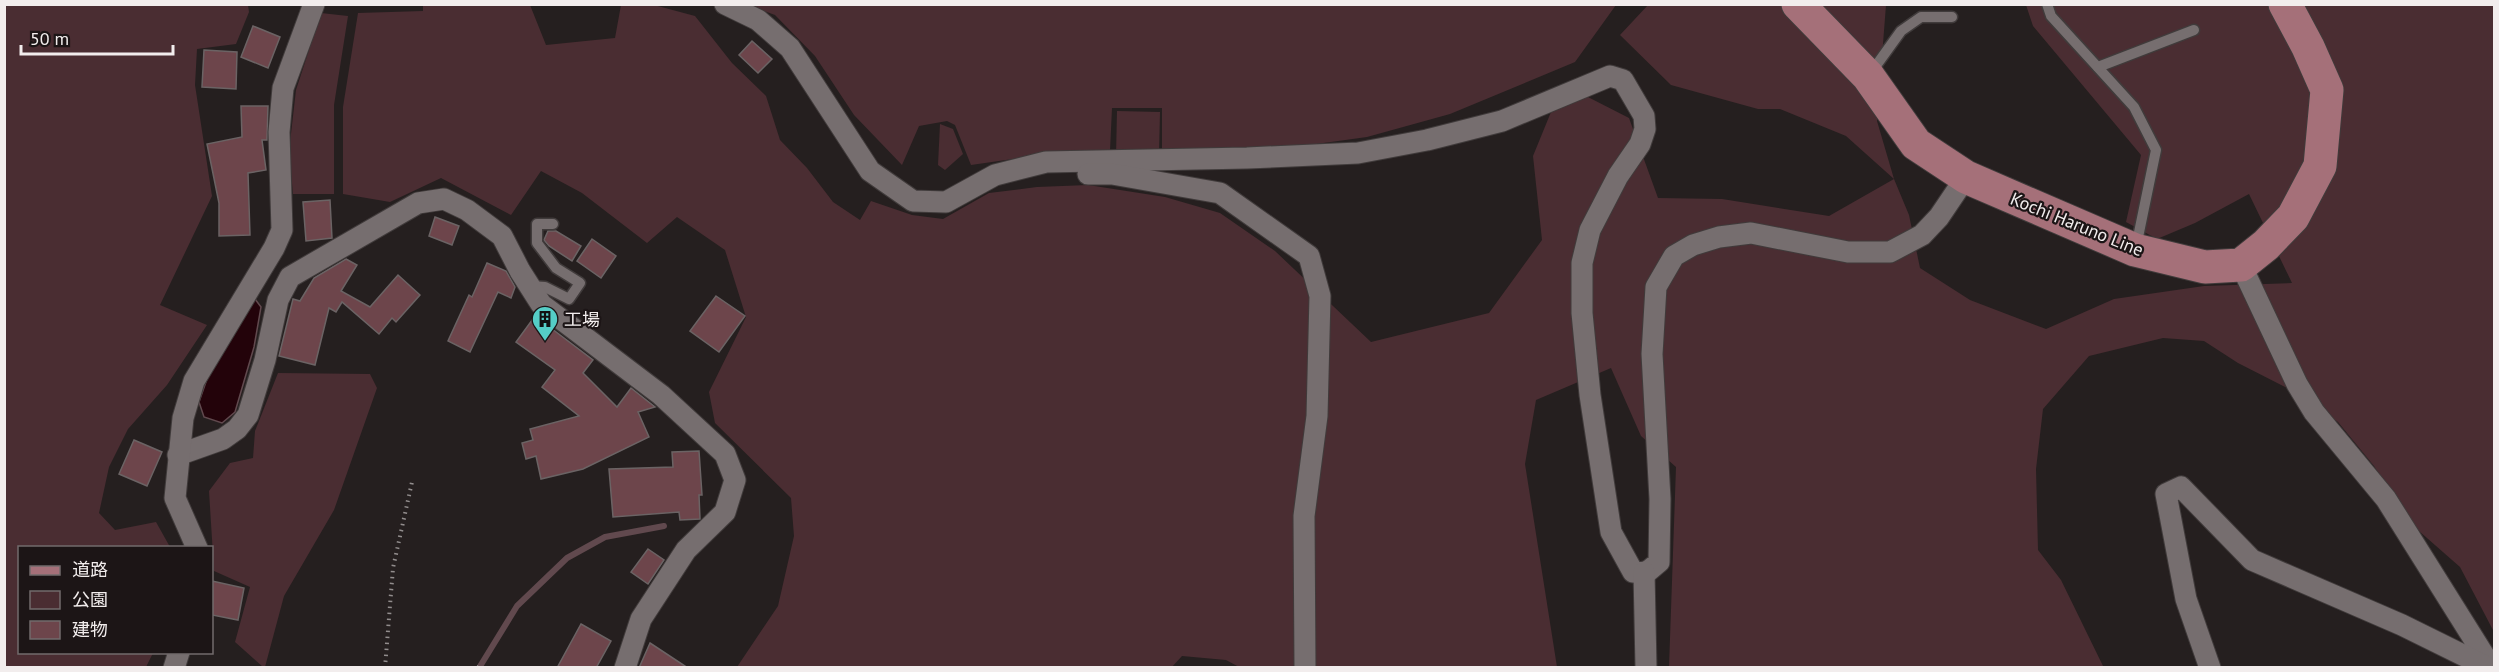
<svg xmlns="http://www.w3.org/2000/svg" width="2499" height="672" font-family="'PT Sans','Noto Sans JP',sans-serif">
	<style>
		.green { fill: #4a2d32 }
		.water { fill: #23030a; stroke: #61494e; stroke-width: 1.5 }
		.lines { fill: none; stroke-linecap: round; stroke-linejoin: round }
		.stream { stroke: #61494e; stroke-width: 6 }
		.building { fill: #6d454b; stroke: #6b6364; stroke-width: 1.5 }
		.service-casing { stroke: #403b3b; stroke-width: 13 }
		.minor-casing { stroke: #403b3b; stroke-width: 23 }
		.primary-casing { stroke: #403b3b; stroke-width: 35 }
		.path { stroke: #928d8d; stroke-width: 4; stroke-dasharray: 1.5 4.5; stroke-linecap: butt }
		.service { stroke: #766e6f; stroke-width: 10 }
		.minor { stroke: #766e6f; stroke-width: 21 }
		.primary { stroke: #a57079; stroke-width: 33 }
		.labels { text-anchor: middle; dominant-baseline: central; stroke-width: 4.5; stroke-linejoin: round; paint-order: stroke }
		.street-label { font-size: 18px; fill: #f2eded; stroke: #1c1516 }
		.poi-label { font-size: 18px; fill: #f2eded; stroke: #1c1516; text-anchor: start }
	</style>
	<rect width="100%" height="100%" fill="#251f1f"/>
	<!-- green -->
	<g class="green">
		<path d="M4,5H248L249,12L236,44L197,49L195,85L212,196L160,305L207,325L167,385L128,429L109,467L99,513L115,530L156,522L170,547L20,548V652L153,653L146,667H5Z"/>
		<path d="M423,5H530L546,45L615,38L621,5H654L695,16L732,63L766,96L780,140L807,168L833,202L860,220L871,201L912,215L943,219L989,193L1037,187L1088,185L1165,197L1220,213L1275,251L1371,342L1489,313L1542,240L1533,156L1551,112L1584,95L1629,118L1658,198L1722,199L1829,216L1894,179L1846,136L1780,109H1758L1671,85L1620,35L1648,5H1886L1877,121L1894,179L1909,215L1920,268L1970,300L2046,329L2114,299L2204,286L2292,283L2249,194L2195,223L2157,239L2126,222L2141,155L2033,26L2026,5H2494V632L2460,567L2411,524L2374,466L2338,422L2293,391L2238,363L2204,341L2163,338L2089,356L2043,409L2036,469L2038,550L2061,580L2103,666L2106,667H1669L1676,467L1641,436L1611,368L1536,400L1525,464L1557,667L1241,668L1226,660L1182,656L1171,668L737,667L778,606L794,536L791,498L715,423L709,392L746,317L725,250L677,217L647,243L582,193L541,171L511,215L441,178L390,202L343,194V107L358,13L423,11Z"/>
		<path d="M747,5H1616L1575,62L1450,114L1367,137L1280,149L1162,155V108H1112L1110,151L1047,154L971,165L955,125L947,121L919,126L902,165L854,115L815,56L775,15Z"/>
		<path d="M321,13L348,16L334,105V194H293L289,151L296,90Z"/>
		<path d="M1117,111L1160,112L1159,155L1116,156Z"/>
		<path d="M940,124L953,129L963,154L945,170L938,165Z"/>
		<path d="M278,373L370,374L377,388L334,510L284,596L265,667H263L235,642L250,587L214,571L209,491L230,463L253,458L255,431Z"/>
	</g>
	<!-- water -->
	<path class="water" d="M255,299L261,307L254,347L235,412L222,423L204,417L199,402L207,379Z"/>
	<g class="lines">
		<!-- stream -->
		<path class="stream" d="M479,668L517,606L567,558L605,537L664,526"/>
	</g>
	<!-- building -->
	<g class="building">
		<path d="M253,26L280,37L268,68L241,57Z"/>
		<path d="M752,41L772,59L758,73L739,55Z"/>
		<path d="M204,50L237,52L236,89L202,87Z"/>
		<path d="M241,106H268L267,140H262L266,170L248,173L250,235L219,236V203L207,144L242,137Z"/>
		<path d="M330,200L332,238L306,241L303,202Z"/>
		<path d="M435,217L459,226L452,245L429,236Z"/>
		<path d="M548,231H556L581,246L572,261L549,246L544,240Z"/>
		<path d="M592,239L616,256L601,278L577,261Z"/>
		<path d="M346,259L357,265L341,291L370,307L398,275L420,295L396,322L392,318L379,334L342,302L336,312L329,308L315,365L279,356L293,299L300,301L314,278Z"/>
		<path d="M487,263L506,271L515,287L511,298L498,292L470,352L448,341L469,295L472,297Z"/>
		<path d="M716,296L745,316L719,352L690,331Z"/>
		<path d="M535,316L593,360L583,373L617,407L631,388L655,407L638,412L649,437L583,469L541,479L536,456L526,459L522,443L533,440L530,429L579,416L542,387L555,370L516,342Z"/>
		<path d="M134,440L162,452L147,486L119,474Z"/>
		<path d="M699,451L702,495H699L700,519L680,520L679,512L613,517L609,469L673,467L672,452Z"/>
		<path d="M648,549L664,560L648,584L631,572Z"/>
		<path d="M212,581L244,588L238,620L212,615Z"/>
		<path d="M581,624L611,641L596,668H557Z"/>
		<path d="M650,643L688,668H639Z"/>
	</g>
	<g class="lines">
		<!-- service casing -->
		<g class="service-casing">
			<g id="service">
				<path d="M2047,4L2051,16L2134,107L2156,150L2136,247"/>
				<path d="M2098,67L2194,30"/>
				<path d="M1870,74L1901,31L1921,17H1952"/>
				<path d="M530,286L545,287L569,299L580,283L556,268L537,243V224H553"/>
			</g>
		</g>
		<!-- minor casing -->
		<g class="minor-casing">
			<g id="minor">
				<path d="M725,4L758,20L790,48L870,171L913,201L946,202L995,175L1046,162L1247,158L1358,153L1427,140L1502,121L1610,76L1623,80L1644,116L1645,129L1640,144L1618,176L1590,230L1582,263V313L1590,395L1611,532L1633,572L1646,573L1659,562L1660,499L1652,354L1656,287L1674,256L1693,245L1719,237L1751,233L1848,252H1890L1922,235L1939,217L1966,177"/>
				<path d="M1088,174H1112L1220,193L1309,256L1320,296L1317,416L1304,516L1305,668"/>
				<path d="M2241,265L2297,384L2314,412L2386,499L2492,668"/>
				<path d="M178,455L223,439L237,429L248,415L265,360L278,300L290,277L418,203L444,199L467,210L502,236L520,271L541,304L661,395L725,454L735,480L725,512L686,550L641,619L625,668"/>
				<path d="M197,548L175,498L183,418L194,381L274,248L282,230L279,132L283,88L314,4"/>
				<path d="M1644,572L1646,668"/>
				<path d="M174,668L179,652"/>
				<path d="M2210,668L2186,599L2166,494L2181,487L2252,560L2402,625L2489,668"/>
			</g>
		</g>
		<!-- primary casing -->
		<g class="primary-casing">
			<path id="primary" d="M1798,4L1868,76L1916,144L1966,177L2135,250L2205,267L2241,265L2266,245L2293,217L2320,166L2327,90L2308,47L2285,4"/>
		</g>
		<!-- path -->
		<g class="path">
			<path d="M385,668L393,568L412,482"/>
			<path d="M473,668L474,665L478,668"/>
		</g>
		<!-- service -->
		<use href="#service" class="service"/>
		<!-- minor -->
		<use href="#minor" class="minor"/>
		<!-- primary -->
		<use href="#primary" class="primary"/>
	</g>
	<!-- icons -->
	<defs>
		<g id="building-pin" transform="scale(1.35)"><path d="M0 17L-7.5 6A9.5 9.5 0 1 1 7.5 6Z" fill="#55cdc6" stroke="#1c1516"/><path d="M-4-6H4V6H1V3H-1V6H-4ZM-2.5-4.3h1.7v1.8h-1.7ZM.8-4.3h1.7v1.8H.8ZM-2.5-1h1.7V.8h-1.7ZM.8-1h1.7V.8H.8Z" fill="#111"/></g>
	</defs>
	<g fill-rule="evenodd">
		<use href="#building-pin" x="545" y="319"/>
	</g>
	<g class="labels">
		<!-- street labels -->
		<g class="street-label">
			<text transform="translate(2077 224) rotate(22)">Kochi Haruno Line</text>
		</g>
		<!-- poi labels -->
		<g class="poi-label">
			<text x="564" y="319">工場</text>
		</g>
	</g>
	<!-- border -->
	<rect width="2499" height="672" fill="none" stroke="#f2eded" stroke-width="12"/>
	<!-- legend -->
	<rect x="18" y="546" width="195" height="108" fill="#1c1516" stroke="#726b6c" stroke-width="1.5"/>
	<rect x="30" y="566" width="30" height="9" fill="#a57079" stroke="#726b6c" stroke-width="1.5"/>
	<text x="72" y="576" font-size="18" fill="#f2eded">道路</text>
	<rect x="30" y="591" width="30" height="18" fill="#4a2d32" stroke="#726b6c" stroke-width="1.5"/>
	<text x="72" y="606" font-size="18" fill="#f2eded">公園</text>
	<rect x="30" y="621" width="30" height="18" fill="#6d454b" stroke="#726b6c" stroke-width="1.5"/>
	<text x="72" y="636" font-size="18" fill="#f2eded">建物</text>
	<!-- scale -->
	<path d="M21 45v9h152v-9" fill="none" stroke="#f2eded" stroke-width="3"/>
	<text x="30" y="45" font-size="18" fill="#f2eded" stroke="#1c1516" stroke-width="4.5" paint-order="stroke">50 m</text>
</svg>
